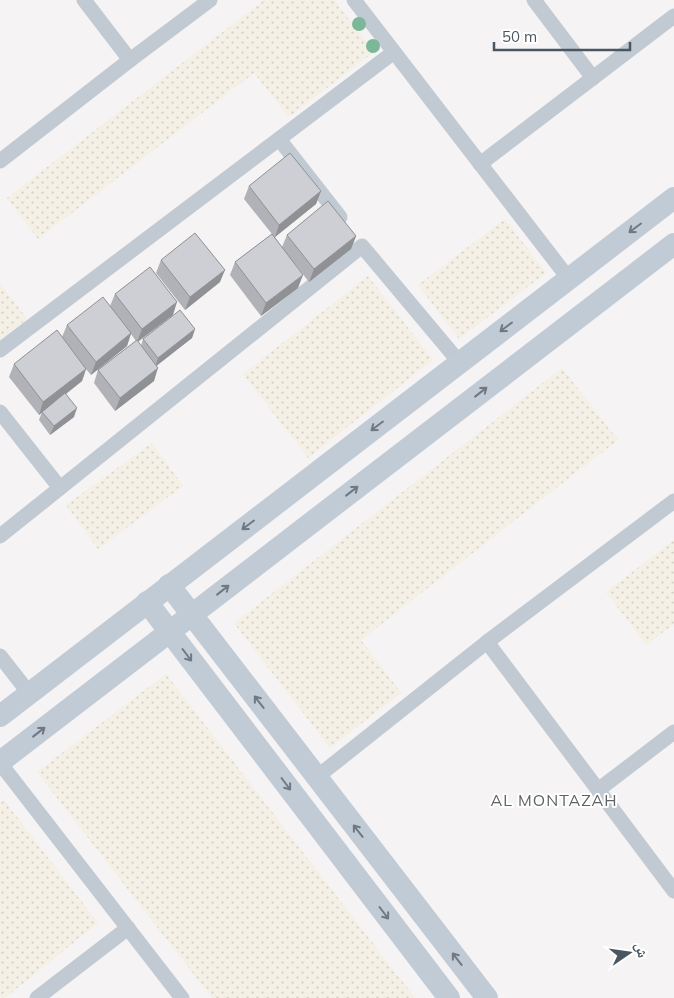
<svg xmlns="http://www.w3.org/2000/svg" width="674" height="998" font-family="Mulish,'Noto Naskh Arabic',sans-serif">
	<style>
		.sand { fill: url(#sand-dots) }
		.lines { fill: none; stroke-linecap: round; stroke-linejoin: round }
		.street { stroke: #c1cad2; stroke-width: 15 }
		.secondary { stroke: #c1cbd6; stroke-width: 22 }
		.tree { fill: #7bb799 }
		.wall { fill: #b0b2b7 }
		.shaded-wall { fill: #909195 }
		.building { fill: #cdcfd5; stroke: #909195 }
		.oneway { stroke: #6e7984 }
		.labels { text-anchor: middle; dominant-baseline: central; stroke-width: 4; stroke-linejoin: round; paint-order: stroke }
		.neighbourhood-label { font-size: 16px; letter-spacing: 1px; fill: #5f6368; stroke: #fff }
	</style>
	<defs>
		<pattern id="sand-dots" width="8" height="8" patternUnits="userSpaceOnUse" patternTransform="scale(1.25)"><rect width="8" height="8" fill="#f5f0e5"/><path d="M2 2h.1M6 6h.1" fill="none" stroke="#d4d0c7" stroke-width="1.8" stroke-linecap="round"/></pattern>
	</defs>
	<rect width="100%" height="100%" fill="#f5f3f3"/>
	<!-- sand -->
	<g class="sand">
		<path d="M264,0H334L374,52L289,117L254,73L38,239L7,198Z"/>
		<path d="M505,219L546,273L459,339L418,285Z"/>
		<path d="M368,276L433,360L308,458L243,374Z"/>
		<path d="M0,283L27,319L0,340Z"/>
		<path d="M562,368L618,440L361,640L401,693L330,748L234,623Z"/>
		<path d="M152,443L183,486L98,549L66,505Z"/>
		<path d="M674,540V624L646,645L606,592Z"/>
		<path d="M166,674L415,998H212L37,772Z"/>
		<path d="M4,800L98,923L5,998H0V803Z"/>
	</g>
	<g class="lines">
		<!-- street -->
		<g class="street">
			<path d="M354,0L569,279"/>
			<path d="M534,0L593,78"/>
			<path d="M130,60L210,0"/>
			<path d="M279,139L340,217"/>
			<path d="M0,161L130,60L84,0"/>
			<path d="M480,164L674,16"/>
			<path d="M0,350L394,52"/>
			<path d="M0,412L60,488L0,536"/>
			<path d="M60,488L362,246L460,363"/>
			<path d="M487,642L674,891"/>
			<path d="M0,656L29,693"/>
			<path d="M0,763L182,998"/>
			<path d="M317,777L487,642L674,501"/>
			<path d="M598,790L674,732"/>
			<path d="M37,998L128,928"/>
		</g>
		<!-- secondary -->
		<g class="secondary">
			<path d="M169,585L487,998"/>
			<path d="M147,602L449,998"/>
			<path d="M0,716L674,198"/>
			<path d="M0,762L674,244"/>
		</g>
	</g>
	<!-- trees -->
	<g class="tree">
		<circle cx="359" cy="24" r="7"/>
		<circle cx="373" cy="46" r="7"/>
	</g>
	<!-- wall -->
	<g class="wall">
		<path d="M249,186L321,191L316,204L275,237L282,247L287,235L356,236L351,249L309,282L295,264L298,288L261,316L230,275L235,262L272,234L244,199Z"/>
		<path d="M161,260L220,282L185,310L156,273Z"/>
		<path d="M115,294L173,315L138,342L141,346L143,339L195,329L192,338L156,366L154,381L115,411L94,383L98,370L136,341L131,334L127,346L91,375L86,369L82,381L66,394L74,417L50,435L39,420L42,412L39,415L9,377L14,364L62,337L67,325L110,306Z"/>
	</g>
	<!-- shaded-wall -->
	<g class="shaded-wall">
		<path d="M321,191L316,204L275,237L279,225Z"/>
		<path d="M356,236L351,249L309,282L314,269Z"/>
		<path d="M225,270L220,282L185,310L190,297Z"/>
		<path d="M303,275L298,288L261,316L266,303Z"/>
		<path d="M177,302L173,315L137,342L142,329Z"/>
		<path d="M195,329L192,338L155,367L158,358Z"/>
		<path d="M131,333L127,346L91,375L96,362Z"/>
		<path d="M158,368L154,381L115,411L120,398Z"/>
		<path d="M86,369L82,381L39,415L43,402Z"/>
		<path d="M77,408L74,417L50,435L54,426Z"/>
	</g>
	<!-- building -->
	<g class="building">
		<path d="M290,153L321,191L279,225L249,186Z"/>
		<path d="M328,201L356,236L314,269L287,235Z"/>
		<path d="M195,233L225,270L190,297L161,260Z"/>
		<path d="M272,234L303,275L266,303L235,262Z"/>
		<path d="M150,267L177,302L142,329L115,294Z"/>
		<path d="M103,297L131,333L96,362L67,325Z"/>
		<path d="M180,310L195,329L158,358L143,339Z"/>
		<path d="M57,330L86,369L43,402L14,364Z"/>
		<path d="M137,340L158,368L120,398L98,370Z"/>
		<path d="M65,393L77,408L54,426L42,412Z"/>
	</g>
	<!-- one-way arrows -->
	<defs><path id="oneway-shaft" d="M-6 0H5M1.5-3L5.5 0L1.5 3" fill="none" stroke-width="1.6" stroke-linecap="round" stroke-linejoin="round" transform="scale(1.25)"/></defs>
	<g class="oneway">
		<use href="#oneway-shaft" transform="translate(635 228) rotate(143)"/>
		<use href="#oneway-shaft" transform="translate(506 327) rotate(143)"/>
		<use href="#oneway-shaft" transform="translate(481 392) rotate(-38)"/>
		<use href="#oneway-shaft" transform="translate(377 426) rotate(143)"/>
		<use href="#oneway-shaft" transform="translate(352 491) rotate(-38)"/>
		<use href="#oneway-shaft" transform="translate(248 525) rotate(143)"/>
		<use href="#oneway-shaft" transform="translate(223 590) rotate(-38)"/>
		<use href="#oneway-shaft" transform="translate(187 655) rotate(53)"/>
		<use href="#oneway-shaft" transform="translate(259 702) rotate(-128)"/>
		<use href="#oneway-shaft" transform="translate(39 732) rotate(-38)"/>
		<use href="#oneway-shaft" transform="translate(286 784) rotate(53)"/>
		<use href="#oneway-shaft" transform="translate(358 831) rotate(-128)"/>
		<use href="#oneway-shaft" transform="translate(384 913) rotate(53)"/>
		<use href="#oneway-shaft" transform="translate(457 959) rotate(-128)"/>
	</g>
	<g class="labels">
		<!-- neighbourhood labels -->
		<g class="neighbourhood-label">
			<text x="554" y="800">AL MONTAZAH</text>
		</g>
	</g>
	<!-- north arrow -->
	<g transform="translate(629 953) rotate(77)" stroke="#ffffff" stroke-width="4" paint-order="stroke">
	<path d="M0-4L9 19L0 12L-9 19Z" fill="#4a5661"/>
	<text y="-8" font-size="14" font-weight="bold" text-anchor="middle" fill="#4a5661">ش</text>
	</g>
	<!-- scale -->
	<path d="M494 42v8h136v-8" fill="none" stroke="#4a5661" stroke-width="2.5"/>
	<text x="502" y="42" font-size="15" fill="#4a5661" stroke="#ffffff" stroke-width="4" paint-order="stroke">50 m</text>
</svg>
